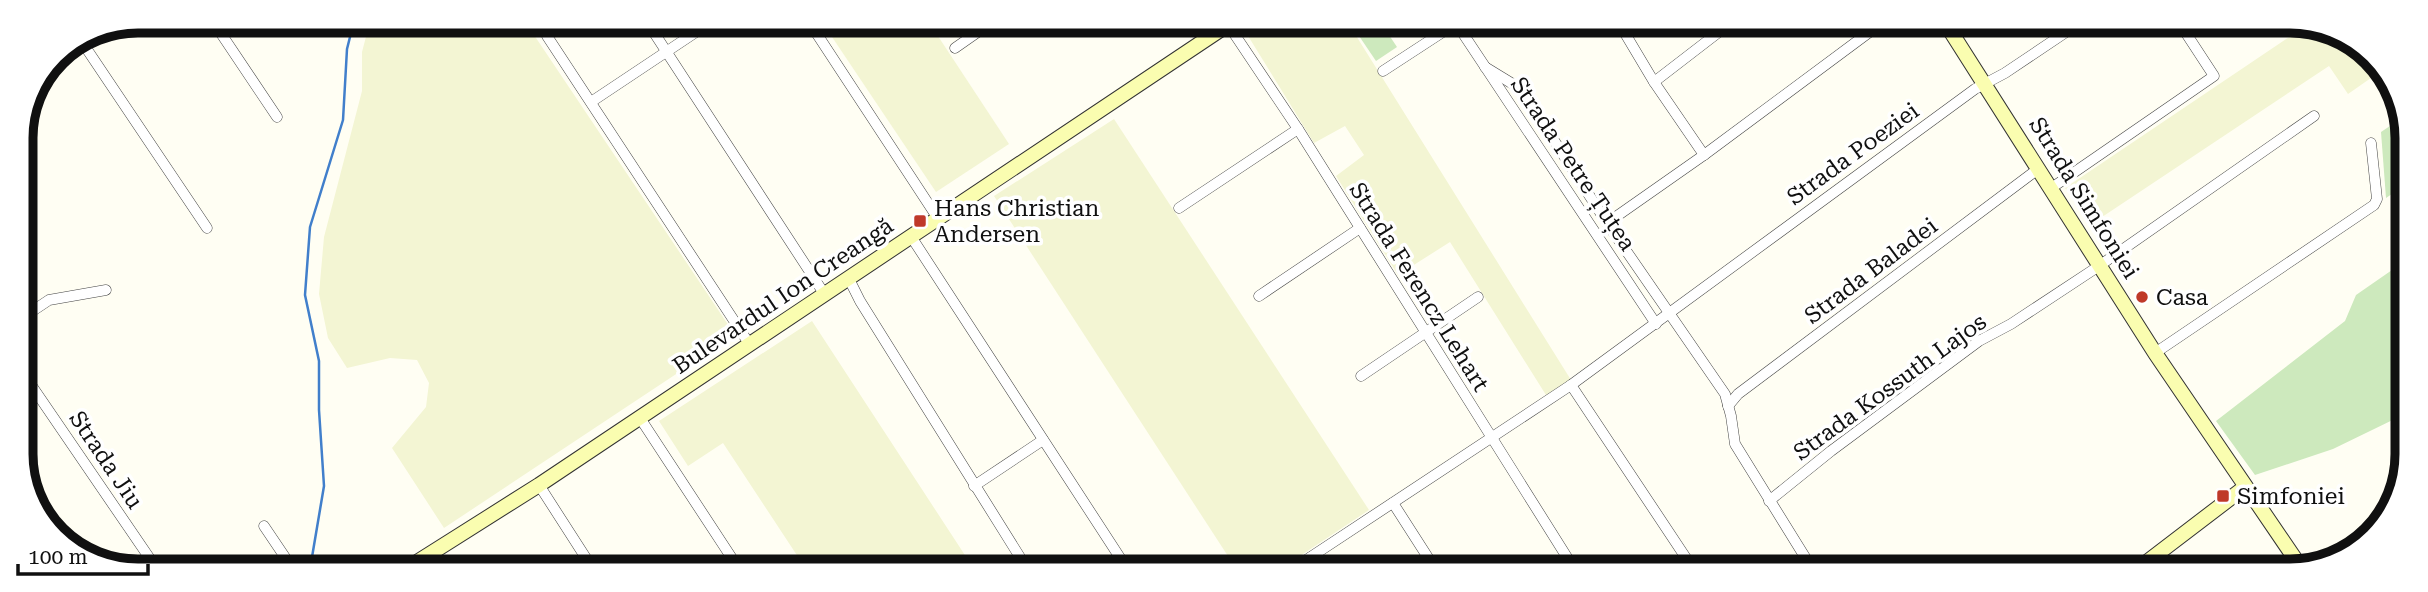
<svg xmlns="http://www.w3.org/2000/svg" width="2428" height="592" font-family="'Roboto Serif',serif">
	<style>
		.farmland { fill: #f3f5d3 }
		.green { fill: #cde9bd }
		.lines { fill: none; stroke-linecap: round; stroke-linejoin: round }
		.stream { stroke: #417fcb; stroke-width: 2.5 }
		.street-casing { stroke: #434343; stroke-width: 11 }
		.secondary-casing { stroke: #323232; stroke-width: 16 }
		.street { stroke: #fff; stroke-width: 10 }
		.secondary { stroke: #fafdb0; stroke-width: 14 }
		.poi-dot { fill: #bf3929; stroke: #fff; stroke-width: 2.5 }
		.labels { text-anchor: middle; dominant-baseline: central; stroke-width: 7; stroke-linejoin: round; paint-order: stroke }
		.street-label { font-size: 23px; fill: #101010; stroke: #fff }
		.poi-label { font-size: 23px; fill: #101010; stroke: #fff; text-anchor: start }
		.rim { fill: none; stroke: #101010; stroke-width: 9 }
	</style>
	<rect width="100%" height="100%" fill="#fffef3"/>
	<!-- farmland -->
	<g class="farmland">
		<path d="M2310,23L2373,56L2381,71L2348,94L2329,66L2090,225L2065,188Z"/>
		<path d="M1252,26H1350L1571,380L1546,395L1450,242L1398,275L1336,176L1364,155L1345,126L1314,143L1245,31Z"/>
		<path d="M932,27L1009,144L936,192L826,28Z"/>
		<path d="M368,29H530L735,335L444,528L392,448L426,407L429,383L417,360L390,358L347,368L328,338L319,294L324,237L362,91V52Z"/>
		<path d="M1114,119L1369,510L1279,570H1237L994,196Z"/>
		<path d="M812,321L974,569H806L723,443L688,466L659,421Z"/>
	</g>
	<!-- green -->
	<g class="green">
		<path d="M1361,26H1383L1397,47L1376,61L1355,30Z"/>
		<path d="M2405,116V185L2386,198L2381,132Z"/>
		<path d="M2405,261V414L2333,449L2255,475L2216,421L2345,321L2356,295Z"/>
	</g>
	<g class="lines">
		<!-- stream -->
		<path class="stream" d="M310,569L324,486L319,410V361L305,295L310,227L343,120L347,49L352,29"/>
		<!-- street casing -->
		<g class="street-casing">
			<g id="street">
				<path d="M1620,25L1654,82L1704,155"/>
				<path d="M1229,26L1298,129L1575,570"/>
				<path d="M1458,26L1656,324"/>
				<path d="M651,28L825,295"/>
				<path d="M813,28L939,220"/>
				<path d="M218,29L277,117"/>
				<path d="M547,36L750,345"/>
				<path d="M80,39L207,228"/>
				<path d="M955,48L985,27"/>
				<path d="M1485,67L1521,89L1607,223L1725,394L1731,416L1735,444L1813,570"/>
				<path d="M1383,71L1452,26"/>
				<path d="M1654,82L1728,25"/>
				<path d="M591,102L702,28"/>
				<path d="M2050,189L2214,76L2180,24"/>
				<path d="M1179,208L1298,129"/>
				<path d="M1607,223L1704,155L1879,25"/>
				<path d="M912,238L1128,570"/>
				<path d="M849,279L860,301L1028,570"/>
				<path d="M1259,296L1360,228"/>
				<path d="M22,318L49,300L106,290"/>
				<path d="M2155,353L2374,205L2377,199L2371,143"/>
				<path d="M23,373L157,569"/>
				<path d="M1361,376L1478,297"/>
				<path d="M1571,385L1694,570"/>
				<path d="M1728,406L1738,394L2038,169"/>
				<path d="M640,418L739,569"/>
				<path d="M539,485L593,569"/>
				<path d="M974,486L1043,440"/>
				<path d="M1769,501L1831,451L1979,341L2011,324L2099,266L2314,116"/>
				<path d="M1393,503L1436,570"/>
				<path d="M264,526L293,569"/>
				<path d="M1311,557L1320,570"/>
				<path d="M1291,570L1571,385L1975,89L2005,73L2078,24"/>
			</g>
		</g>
		<!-- secondary casing -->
		<g class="secondary-casing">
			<g id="secondary">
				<path d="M1946,24L2155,353L2302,569"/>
				<path d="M406,569L539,485L1226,26"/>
				<path d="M2135,571L2245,487"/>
			</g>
		</g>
		<!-- street -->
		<use href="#street" class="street"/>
		<!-- secondary -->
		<use href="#secondary" class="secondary"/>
	</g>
	<!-- markers -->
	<g class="poi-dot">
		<rect x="913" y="214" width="14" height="14" rx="3.5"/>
		<circle cx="2142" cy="297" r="7"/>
		<rect x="2216" y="489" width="14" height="14" rx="3.5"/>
	</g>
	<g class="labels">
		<!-- street labels -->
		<g class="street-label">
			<text transform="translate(1853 154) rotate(-36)">Strada Poeziei</text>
			<text transform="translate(1573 164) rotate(56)">Strada Petre Țuțea</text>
			<text transform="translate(2084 198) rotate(58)">Strada Simfoniei</text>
			<text transform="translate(1871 271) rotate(-37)">Strada Baladei</text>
			<text transform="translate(1419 287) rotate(58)">Strada Ferencz Lehart</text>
			<text transform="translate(783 296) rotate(-34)">Bulevardul Ion Creangă</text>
			<text transform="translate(1890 387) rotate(-36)">Strada Kossuth Lajos</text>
			<text transform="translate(106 460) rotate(56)">Strada Jiu</text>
		</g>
		<!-- poi labels -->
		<g class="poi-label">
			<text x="934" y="208">Hans Christian<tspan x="934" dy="26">Andersen</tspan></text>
			<text x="2156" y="297">Casa</text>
			<text x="2237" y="496">Simfoniei</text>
		</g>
	</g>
	<!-- crop -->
	<path d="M0 0H2428V592H0ZM138 33H2290A105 105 0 0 1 2395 138V454A105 105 0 0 1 2290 559H138A105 105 0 0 1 33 454V138A105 105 0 0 1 138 33Z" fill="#fff" fill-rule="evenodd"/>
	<path class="rim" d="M138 33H2290A105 105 0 0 1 2395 138V454A105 105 0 0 1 2290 559H138A105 105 0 0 1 33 454V138A105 105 0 0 1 138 33Z"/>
	<!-- scale -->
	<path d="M18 564v10h130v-10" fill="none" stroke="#101010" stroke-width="3.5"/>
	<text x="28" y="564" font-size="21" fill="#101010" stroke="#ffffff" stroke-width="5" paint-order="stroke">100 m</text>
</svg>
